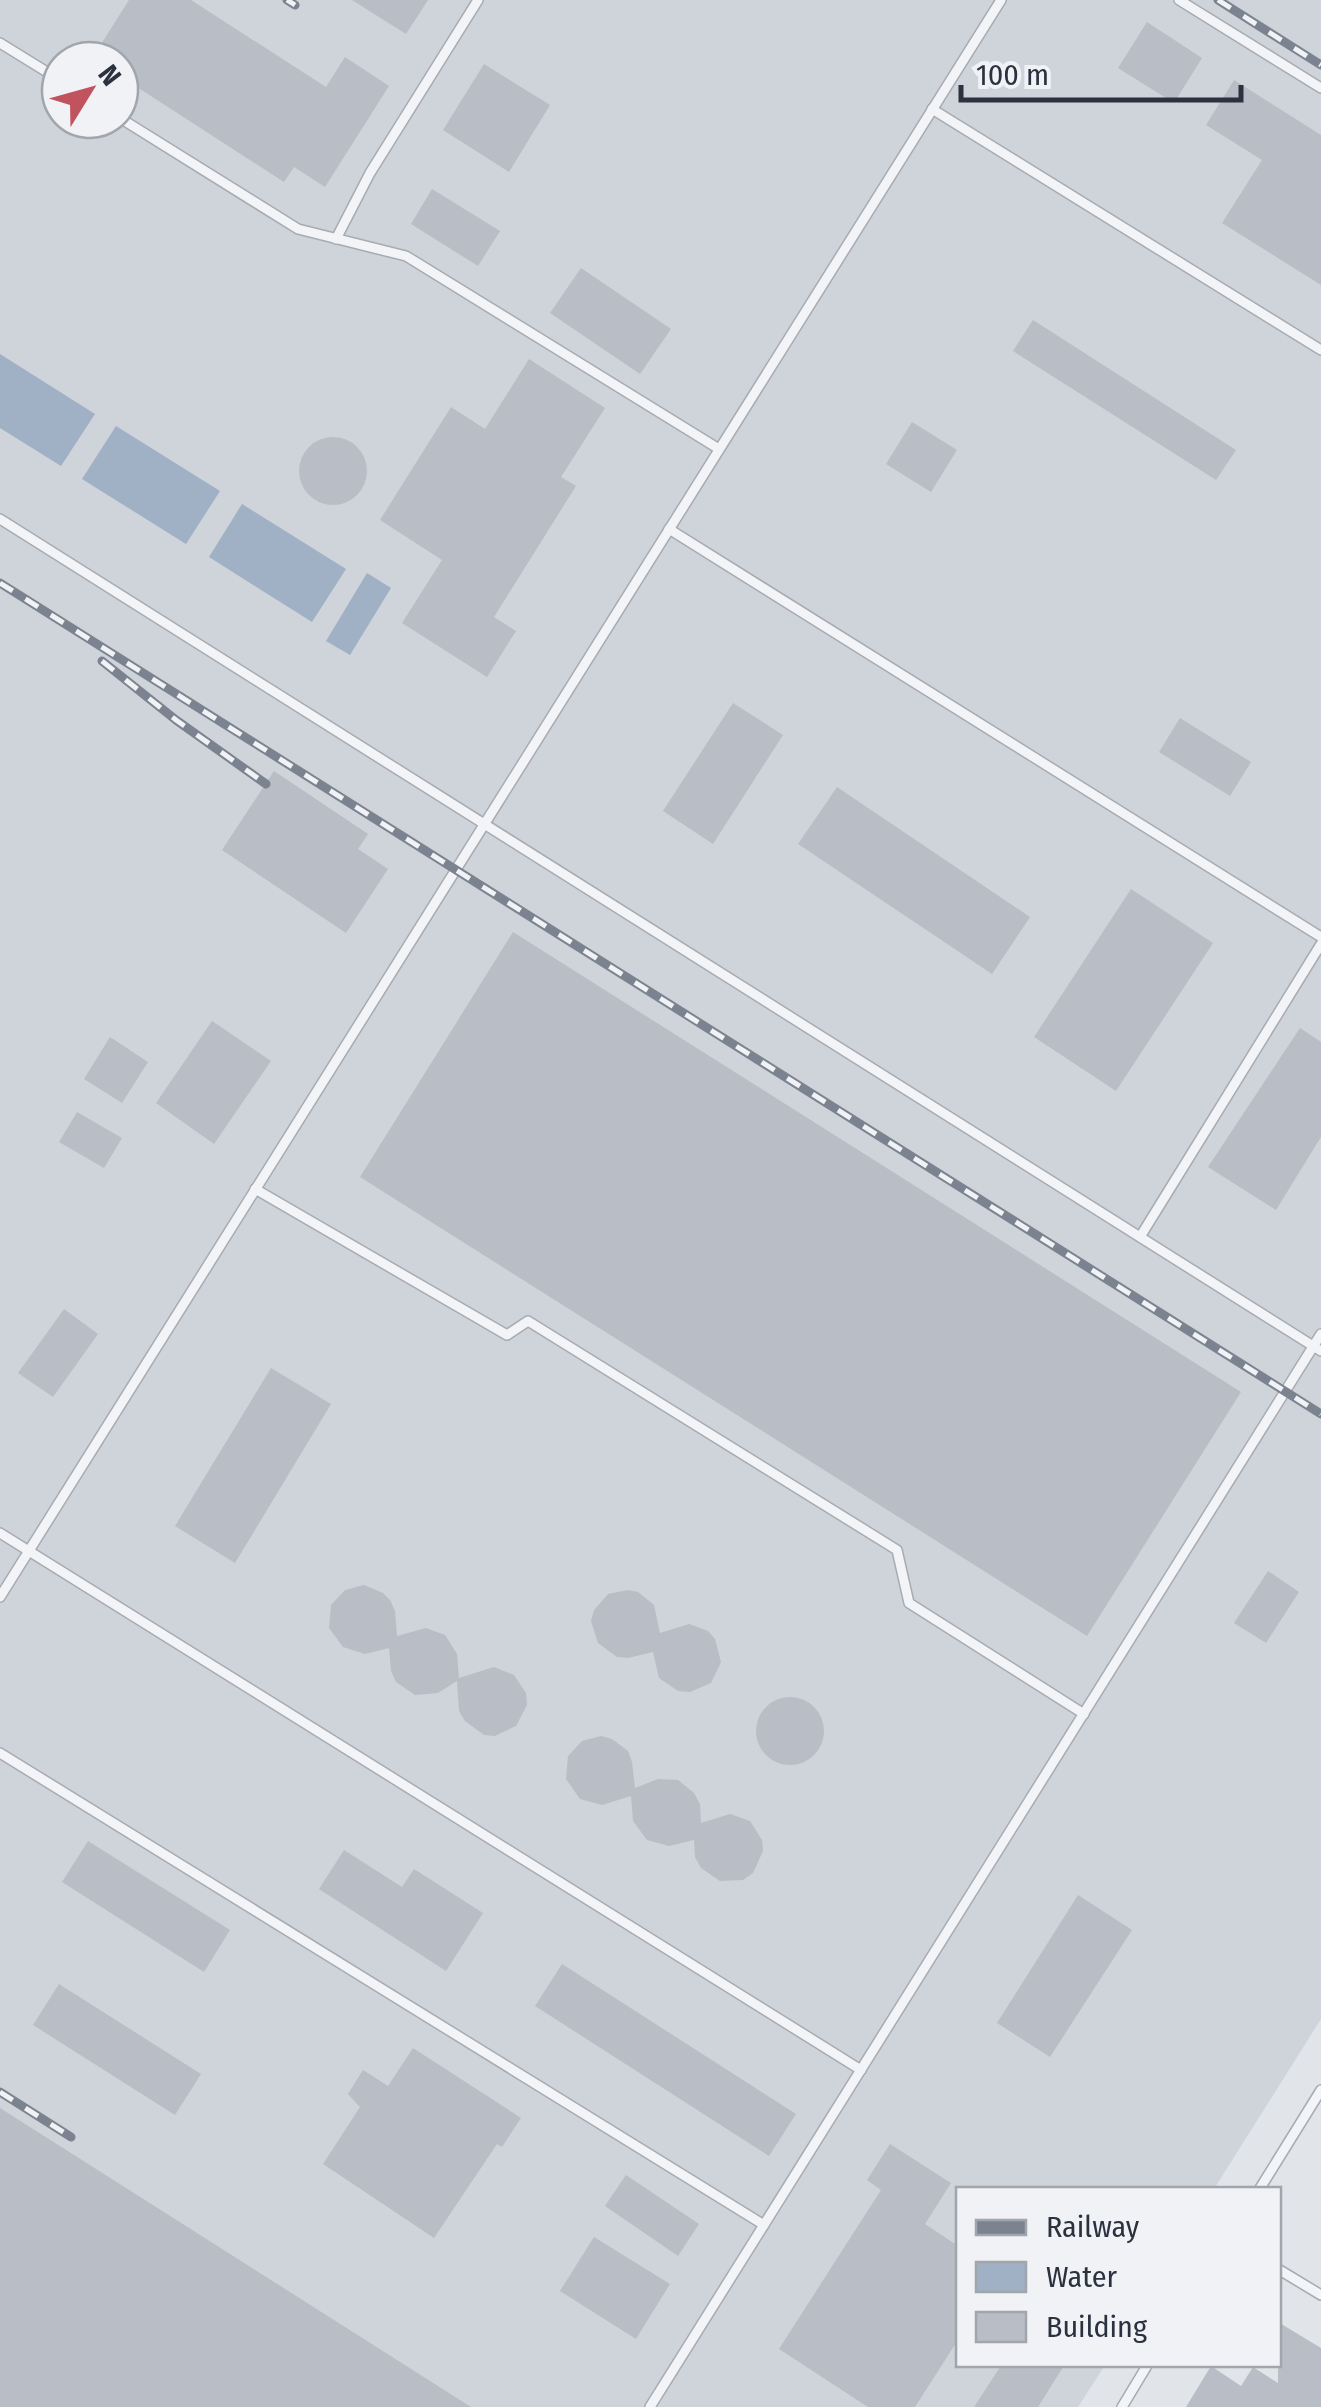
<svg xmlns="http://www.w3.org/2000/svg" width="1321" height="2407" font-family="'Fira Sans Condensed',sans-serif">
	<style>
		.built { fill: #cfd3da; fill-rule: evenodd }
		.water { fill: #a0b0c5 }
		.building { fill: #b9bdc5 }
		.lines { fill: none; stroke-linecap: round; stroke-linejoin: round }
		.lane-casing { stroke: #a7abb2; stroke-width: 12 }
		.lane { stroke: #f3f4f7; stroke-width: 9 }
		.rail-casing { stroke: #7c8390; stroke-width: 9 }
		.rail { stroke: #f0f2f6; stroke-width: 5; stroke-dasharray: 15; stroke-linecap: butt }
	</style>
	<rect width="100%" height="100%" fill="#e1e4e8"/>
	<!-- built -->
	<path class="built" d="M0,0H1321V2019L1214,2189L958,2190V2364L1105,2365L1078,2407H0ZM60,60H120V120H60Z"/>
	<!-- water -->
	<g class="water">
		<path d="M0,354L95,414L61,466L0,428Z"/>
		<path d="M116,426L220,491L186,544L82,479Z"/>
		<path d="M242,504L346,569L312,622L209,557Z"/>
		<path d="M367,573L391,588L350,655L326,641Z"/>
	</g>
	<!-- building -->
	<g class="building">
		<path d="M129,0H191L326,87L345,57L389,86L325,187L294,167L284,182L120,76V60H91Z"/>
		<path d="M352,0H428L406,34Z"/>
		<path d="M1147,22L1202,58L1174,103L1118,68Z"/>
		<path d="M484,64L550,105L509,172L443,130Z"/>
		<path d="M1234,80L1321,135V285L1222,223L1262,160L1206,125Z"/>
		<path d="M432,189L500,231L478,266L411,224Z"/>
		<path d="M581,268L671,329L640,374L550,313Z"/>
		<path d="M1033,320L1236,450L1216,480L1013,351Z"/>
		<path d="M529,359L605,408L561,477L576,486L494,617L516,631L487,677L402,623L442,560L380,520L451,407L485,429Z"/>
		<path d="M912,422L957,450L931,492L886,464Z"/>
		<circle cx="333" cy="471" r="34"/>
		<path d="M733,703L783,735L713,844L663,811Z"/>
		<path d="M1180,718L1251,762L1230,796L1159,752Z"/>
		<path d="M274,771L368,834L358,849L388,869L346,933L222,850Z"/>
		<path d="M837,787L1030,917L992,974L798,844Z"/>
		<path d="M1131,889L1213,943L1116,1091L1034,1037Z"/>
		<path d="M513,932L1241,1392L1087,1636L360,1177Z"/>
		<path d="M212,1021L271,1061L214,1144L156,1103Z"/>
		<path d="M1300,1028L1321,1042V1137L1276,1210L1208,1167Z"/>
		<path d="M110,1037L148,1062L122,1103L84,1079Z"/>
		<path d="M77,1112L122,1138L104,1168L59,1142Z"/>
		<path d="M64,1309L98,1334L53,1397L18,1373Z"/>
		<path d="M271,1368L331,1404L235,1563L175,1526Z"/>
		<path d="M1268,1571L1299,1592L1266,1643L1234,1623Z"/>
		<path d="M364,1585L383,1593L390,1600L395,1611L397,1636L426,1628L445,1635L457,1654L459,1678L494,1667L514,1675L526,1693L527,1705L516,1726L495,1736L484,1735L465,1721L459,1711L457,1681L438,1693L415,1695L396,1682L391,1671L389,1648L365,1654L343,1647L329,1628L331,1605L345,1590Z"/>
		<path d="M628,1590L638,1592L654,1605L660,1633L689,1624L708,1631L715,1639L721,1662L711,1683L690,1692L678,1691L659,1678L653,1652L628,1658L617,1657L598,1643L591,1621L594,1610L608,1594Z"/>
		<circle cx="790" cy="1731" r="34"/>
		<path d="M601,1736L612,1739L628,1751L632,1762L635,1788L658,1779L678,1780L694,1793L700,1804L701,1823L730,1814L750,1821L762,1840L763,1851L753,1873L743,1880L720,1881L701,1868L695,1857L694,1840L669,1846L647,1840L633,1821L631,1796L602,1805L580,1799L566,1779L568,1756L582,1741Z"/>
		<path d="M88,1841L230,1930L204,1972L62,1882Z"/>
		<path d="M344,1850L402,1887L414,1869L483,1913L446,1971L319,1889Z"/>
		<path d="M1078,1895L1132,1930L1050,2057L997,2023Z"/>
		<path d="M562,1964L796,2114L769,2156L535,2006Z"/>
		<path d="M59,1984L201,2074L175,2115L33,2025Z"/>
		<path d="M413,2048L521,2118L502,2147L497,2144L434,2238L323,2164L360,2107L348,2094L363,2070L388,2086Z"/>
		<path d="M0,2108L471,2407H0Z"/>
		<path d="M890,2144L951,2183L925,2224L958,2246V2340L915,2407H868L779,2349L881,2190L867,2180Z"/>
		<path d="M626,2175L699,2224L678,2256L605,2206Z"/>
		<path d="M594,2237L670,2284L636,2339L560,2291Z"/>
		<path d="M1278,2322L1321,2348V2407H1186L1211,2366L1241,2386L1253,2367L1278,2383Z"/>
		<path d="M1002,2364H1065L1038,2407H974Z"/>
	</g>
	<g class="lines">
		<!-- lane casing -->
		<g class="lane-casing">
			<g id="lane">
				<path d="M1179,0L1321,88"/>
				<path d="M0,43L60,80"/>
				<path d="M932,109L1321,350"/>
				<path d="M120,118L298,229L406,256L719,449"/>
				<path d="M336,239L370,173L478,0"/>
				<path d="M0,519L1321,1351"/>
				<path d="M669,529L1321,937"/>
				<path d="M255,1189L507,1335L528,1321L897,1550L909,1603L1084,1714"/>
				<path d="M1140,1237L1321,944"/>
				<path d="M0,1533L861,2070"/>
				<path d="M0,1597L1001,0"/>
				<path d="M0,1753L764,2225"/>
				<path d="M1259,2190L1321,2090"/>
				<path d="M1278,2269L1321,2295"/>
				<path d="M650,2407L1321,1334"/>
				<path d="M1122,2407L1148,2364"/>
			</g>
		</g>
		<!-- lane -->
		<use href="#lane" class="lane"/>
		<!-- rail casing -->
		<g class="rail-casing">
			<g id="rail">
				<path d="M287,0L295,5"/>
				<path d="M1218,0L1321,65"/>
				<path d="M0,583L1321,1414"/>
				<path d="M102,661L176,720L266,784"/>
				<path d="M0,2092L71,2137"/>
			</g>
		</g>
		<!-- rail -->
		<use href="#rail" class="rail"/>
	</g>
	<!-- legend -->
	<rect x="956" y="2187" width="325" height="180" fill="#f0f2f6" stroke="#a1a5ac" stroke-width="2.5"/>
	<rect x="976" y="2220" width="50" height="15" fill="#7c8390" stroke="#a1a5ac" stroke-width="2.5"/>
	<text x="1046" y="2237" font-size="30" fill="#2b313e">Railway</text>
	<rect x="976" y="2262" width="50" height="30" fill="#a0b0c5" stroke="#a1a5ac" stroke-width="2.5"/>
	<text x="1046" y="2287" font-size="30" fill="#2b313e">Water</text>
	<rect x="976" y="2312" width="50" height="30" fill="#b9bdc5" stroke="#a1a5ac" stroke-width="2.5"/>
	<text x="1046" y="2337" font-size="30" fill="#2b313e">Building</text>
	<!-- north arrow -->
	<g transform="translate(90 90) rotate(53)"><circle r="48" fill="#f0f2f6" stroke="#a1a5ac" stroke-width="2.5"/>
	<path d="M0-8L18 38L0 25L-18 38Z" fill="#c0535d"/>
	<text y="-15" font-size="28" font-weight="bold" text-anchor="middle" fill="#2b313e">N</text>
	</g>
	<!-- scale -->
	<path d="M961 85v15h280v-15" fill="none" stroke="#2b313e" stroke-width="5"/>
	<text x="976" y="85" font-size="30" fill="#2b313e" stroke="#f0f2f6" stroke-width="8" paint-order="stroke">100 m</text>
</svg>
